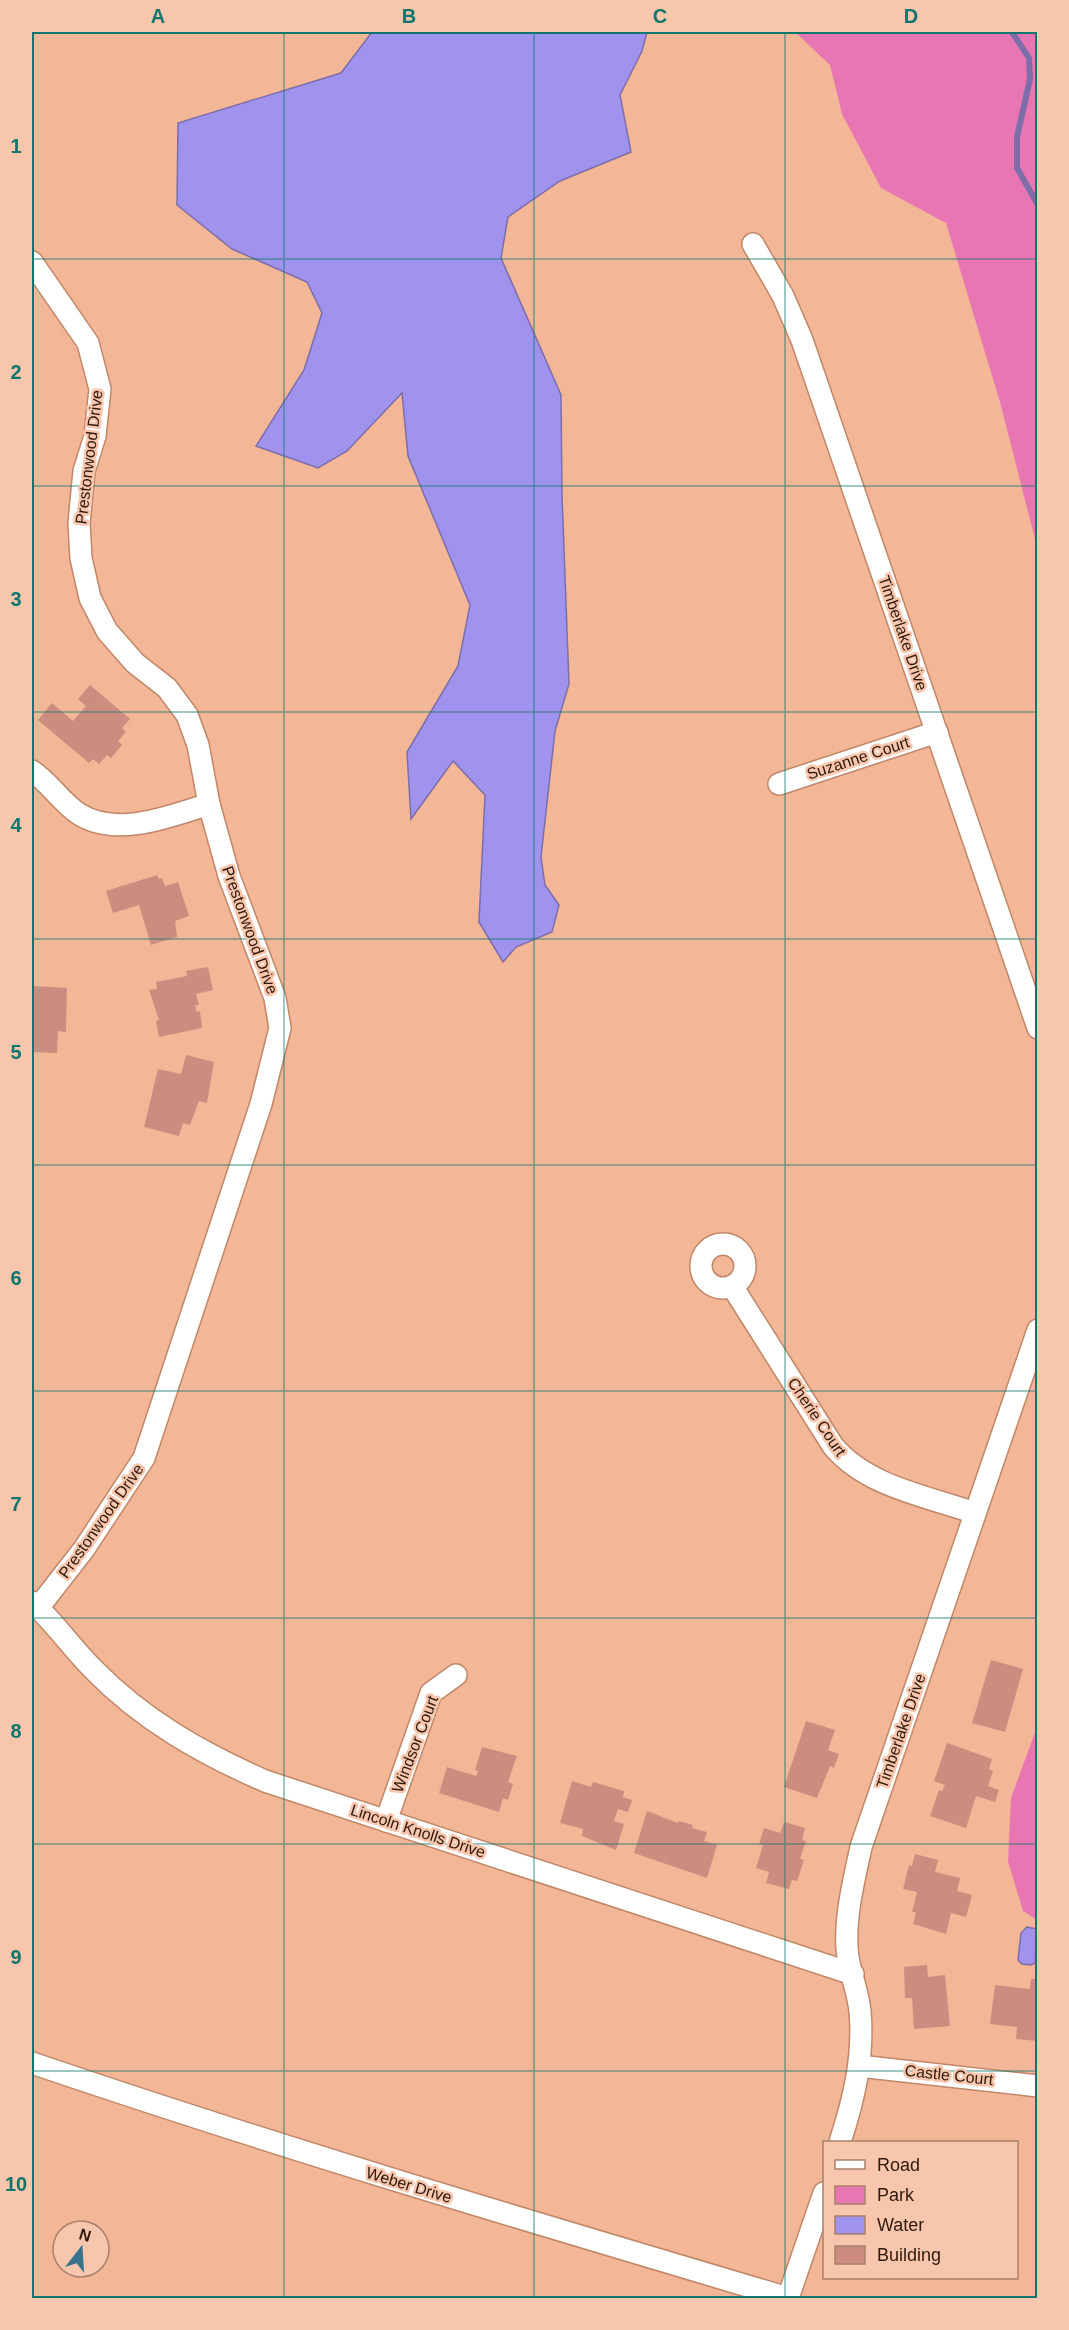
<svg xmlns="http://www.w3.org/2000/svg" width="1069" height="2330" font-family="Arial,sans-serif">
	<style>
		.green { fill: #e876b2 }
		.water { fill: #9f93ee; stroke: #7d6eaa; stroke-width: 1.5 }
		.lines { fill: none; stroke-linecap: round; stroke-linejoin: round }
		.stream { stroke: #7d6eaa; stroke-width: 6 }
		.building { fill: #ce8c81 }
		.street-casing { stroke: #c08768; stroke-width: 24 }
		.street { stroke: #fff; stroke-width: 21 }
		.grid { fill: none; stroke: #0f766e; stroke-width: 1.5; stroke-opacity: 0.55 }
		.labels { text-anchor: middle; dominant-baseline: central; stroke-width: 5; stroke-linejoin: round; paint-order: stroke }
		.street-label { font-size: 16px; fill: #2f190d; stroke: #f8c6ad }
		.neatline { fill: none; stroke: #0f766e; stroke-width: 2 }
		.grid-label { font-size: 20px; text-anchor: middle; font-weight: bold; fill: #0f766e }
	</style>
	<rect width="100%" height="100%" fill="#f3b696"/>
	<!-- green -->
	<g class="green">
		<path d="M795,32H1037V547L1000,402L946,223L881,188L842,114L830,65Z"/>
		<path d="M1037,1727V1920L1023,1911L1008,1861L1011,1798Z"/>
	</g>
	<!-- water -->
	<g class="water">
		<path d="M372,32H647L642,51L620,95L631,152L560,181L508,217L501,258L561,395L562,495L569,684L555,731L541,857L545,885L559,905L552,932L516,947L503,962L479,922L485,795L453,761L411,819L407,752L458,666L470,605L408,456L402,393L347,451L318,468L256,446L304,370L322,313L307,282L232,249L177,205L178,123L341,73Z"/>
		<path d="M1027,1927L1037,1929L1035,1963L1031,1965L1022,1964L1018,1960L1021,1933Z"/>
	</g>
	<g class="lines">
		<!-- stream -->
		<path class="stream" d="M1012,32L1029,58L1030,79L1017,137V168L1038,205"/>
	</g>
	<!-- building -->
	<g class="building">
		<path d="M90,685L130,719L122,728L126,732L118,741L122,745L111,758L107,755L99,764L93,759L89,763L38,720L52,703L73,721L86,706L78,699Z"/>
		<path d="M157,875L159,879L162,878L165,886L178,882L189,916L175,921L177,937L151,945L139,905L113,913L106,891Z"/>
		<path d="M208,967L213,990L196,994L199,1005H195L197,1012L200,1011L202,1028L159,1037L156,1021L159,1020L149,990L157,989L156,982L187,976L186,971Z"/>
		<path d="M33,986L67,988L66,1032L58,1031L57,1053L32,1052Z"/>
		<path d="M186,1055L214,1062L207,1103L199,1101L190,1125L183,1123L179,1136L144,1127L158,1069L181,1074Z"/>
		<path d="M991,1660L1023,1669L1005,1732L972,1723Z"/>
		<path d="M806,1721L835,1730L828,1750L839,1754L834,1768L830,1766L817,1798L784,1787Z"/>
		<path d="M947,1743L992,1759L989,1769L993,1771L988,1786L999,1790L995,1802L976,1796L966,1828L930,1816L939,1790L942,1791L945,1785L934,1781Z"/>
		<path d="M482,1747L517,1756L508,1782L513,1784L508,1800L503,1798L499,1812L439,1793L447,1767L476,1776L478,1771L475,1770Z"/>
		<path d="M572,1781L591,1787L593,1782L624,1791L623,1797L632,1800L628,1812L618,1809L614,1821L624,1824L616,1850L582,1836L583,1829L560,1823Z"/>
		<path d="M647,1811L678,1823L679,1821L693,1825L692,1828L707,1832L704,1841L717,1845L707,1878L634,1853Z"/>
		<path d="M784,1822L805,1828L802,1840L806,1841L800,1859L804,1860L797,1881L792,1880L789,1889L766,1883L769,1872L756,1868L763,1845L759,1844L764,1828L780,1833Z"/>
		<path d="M915,1854L938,1860L935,1872L960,1878L957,1891L972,1895L966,1917L951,1913L946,1934L913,1924L916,1912H912L917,1892L903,1889L909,1865L912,1866Z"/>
		<path d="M927,1965L928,1977L945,1975L950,2026L914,2029L912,1998H905L904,1967Z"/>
		<path d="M1031,1979H1038V2041L1016,2039L1017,2027L990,2024L995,1985L1030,1989Z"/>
	</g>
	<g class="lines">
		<!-- street casing -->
		<g class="street-casing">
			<g id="street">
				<path d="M753,244L783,296L802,340L1038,1028"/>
				<path d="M32,262L88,343L100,389L95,436L84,471L79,523L81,558L90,598L107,631L135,663L167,688L187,715L198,745L209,804L229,876L275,998L280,1028L261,1104L144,1458L84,1549L38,1608"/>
				<path d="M32,771C49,782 61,802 79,814C117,838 171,816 209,804"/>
				<path d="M779,784L937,732"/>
				<circle cx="723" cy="1266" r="22"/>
				<path d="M732,1286L833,1446C866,1486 926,1496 975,1513"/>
				<path d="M32,1602C55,1623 72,1648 94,1670C143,1720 201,1753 265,1781L853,1974"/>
				<path d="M386,1821L431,1693L456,1675"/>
				<path d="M32,2063C282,2148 535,2223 788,2298"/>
				<path d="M859,2066L1038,2086"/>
				<path d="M840,2142C854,2099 864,2057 860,2011C858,1990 848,1969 847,1948C845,1915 854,1880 861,1847L1038,1330"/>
				<path d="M788,2298L824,2193"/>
			</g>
		</g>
		<!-- street -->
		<use href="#street" class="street"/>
	</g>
	<!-- grid -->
	<path class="grid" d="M284,32V2298M534,32V2298M785,32V2298M32,259H1038M32,486H1038M32,712H1038M32,939H1038M32,1165H1038M32,1391H1038M32,1618H1038M32,1844H1038M32,2071H1038"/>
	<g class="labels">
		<!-- street labels -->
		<g class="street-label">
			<text transform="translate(89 457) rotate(-83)">Prestonwood Drive</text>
			<text transform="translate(903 633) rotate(71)">Timberlake Drive</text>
			<text transform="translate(858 758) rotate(-18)">Suzanne Court</text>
			<text transform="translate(250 930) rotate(70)">Prestonwood Drive</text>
			<text transform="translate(817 1417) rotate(56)">Cherie Court</text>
			<text transform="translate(101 1521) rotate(-55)">Prestonwood Drive</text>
			<text transform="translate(901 1731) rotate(-71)">Timberlake Drive</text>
			<text transform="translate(415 1744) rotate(-69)">Windsor Court</text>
			<text transform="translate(418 1831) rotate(18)">Lincoln Knolls Drive</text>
			<text transform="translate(949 2075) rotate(6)">Castle Court</text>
			<text transform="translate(409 2185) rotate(17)">Weber Drive</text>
		</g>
	</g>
	<!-- border -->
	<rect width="1069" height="2330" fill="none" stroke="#f8c6ad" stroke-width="66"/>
	<!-- legend -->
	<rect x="823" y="2141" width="195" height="138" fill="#f8c6ad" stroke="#a8816d" stroke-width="1.5"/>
	<rect x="835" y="2160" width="30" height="9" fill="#ffffff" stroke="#a8816d" stroke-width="1.5"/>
	<text x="877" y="2171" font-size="18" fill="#2f190d">Road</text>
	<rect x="835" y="2186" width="30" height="18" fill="#e876b2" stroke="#a8816d" stroke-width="1.5"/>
	<text x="877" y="2201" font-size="18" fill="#2f190d">Park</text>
	<rect x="835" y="2216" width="30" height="18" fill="#9f93ee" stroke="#a8816d" stroke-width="1.5"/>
	<text x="877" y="2231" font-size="18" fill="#2f190d">Water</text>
	<rect x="835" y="2246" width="30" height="18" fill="#ce8c81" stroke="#a8816d" stroke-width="1.5"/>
	<text x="877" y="2261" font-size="18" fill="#2f190d">Building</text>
	<!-- north arrow -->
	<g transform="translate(81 2249) rotate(17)"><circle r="28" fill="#f8c6ad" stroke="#a8816d" stroke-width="1.5"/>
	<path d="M0-4.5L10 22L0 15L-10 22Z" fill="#38728b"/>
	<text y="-9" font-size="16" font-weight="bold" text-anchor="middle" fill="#2f190d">N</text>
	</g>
	<rect x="33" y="33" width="1003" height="2264" class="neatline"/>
	<g class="grid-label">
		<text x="158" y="23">A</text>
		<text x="409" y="23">B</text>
		<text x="660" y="23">C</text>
		<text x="911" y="23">D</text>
		<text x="16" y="153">1</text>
		<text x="16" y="379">2</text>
		<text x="16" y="606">3</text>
		<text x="16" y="832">4</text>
		<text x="16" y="1059">5</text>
		<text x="16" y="1285">6</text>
		<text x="16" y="1511">7</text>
		<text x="16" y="1738">8</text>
		<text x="16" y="1964">9</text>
		<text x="16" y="2191">10</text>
	</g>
</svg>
